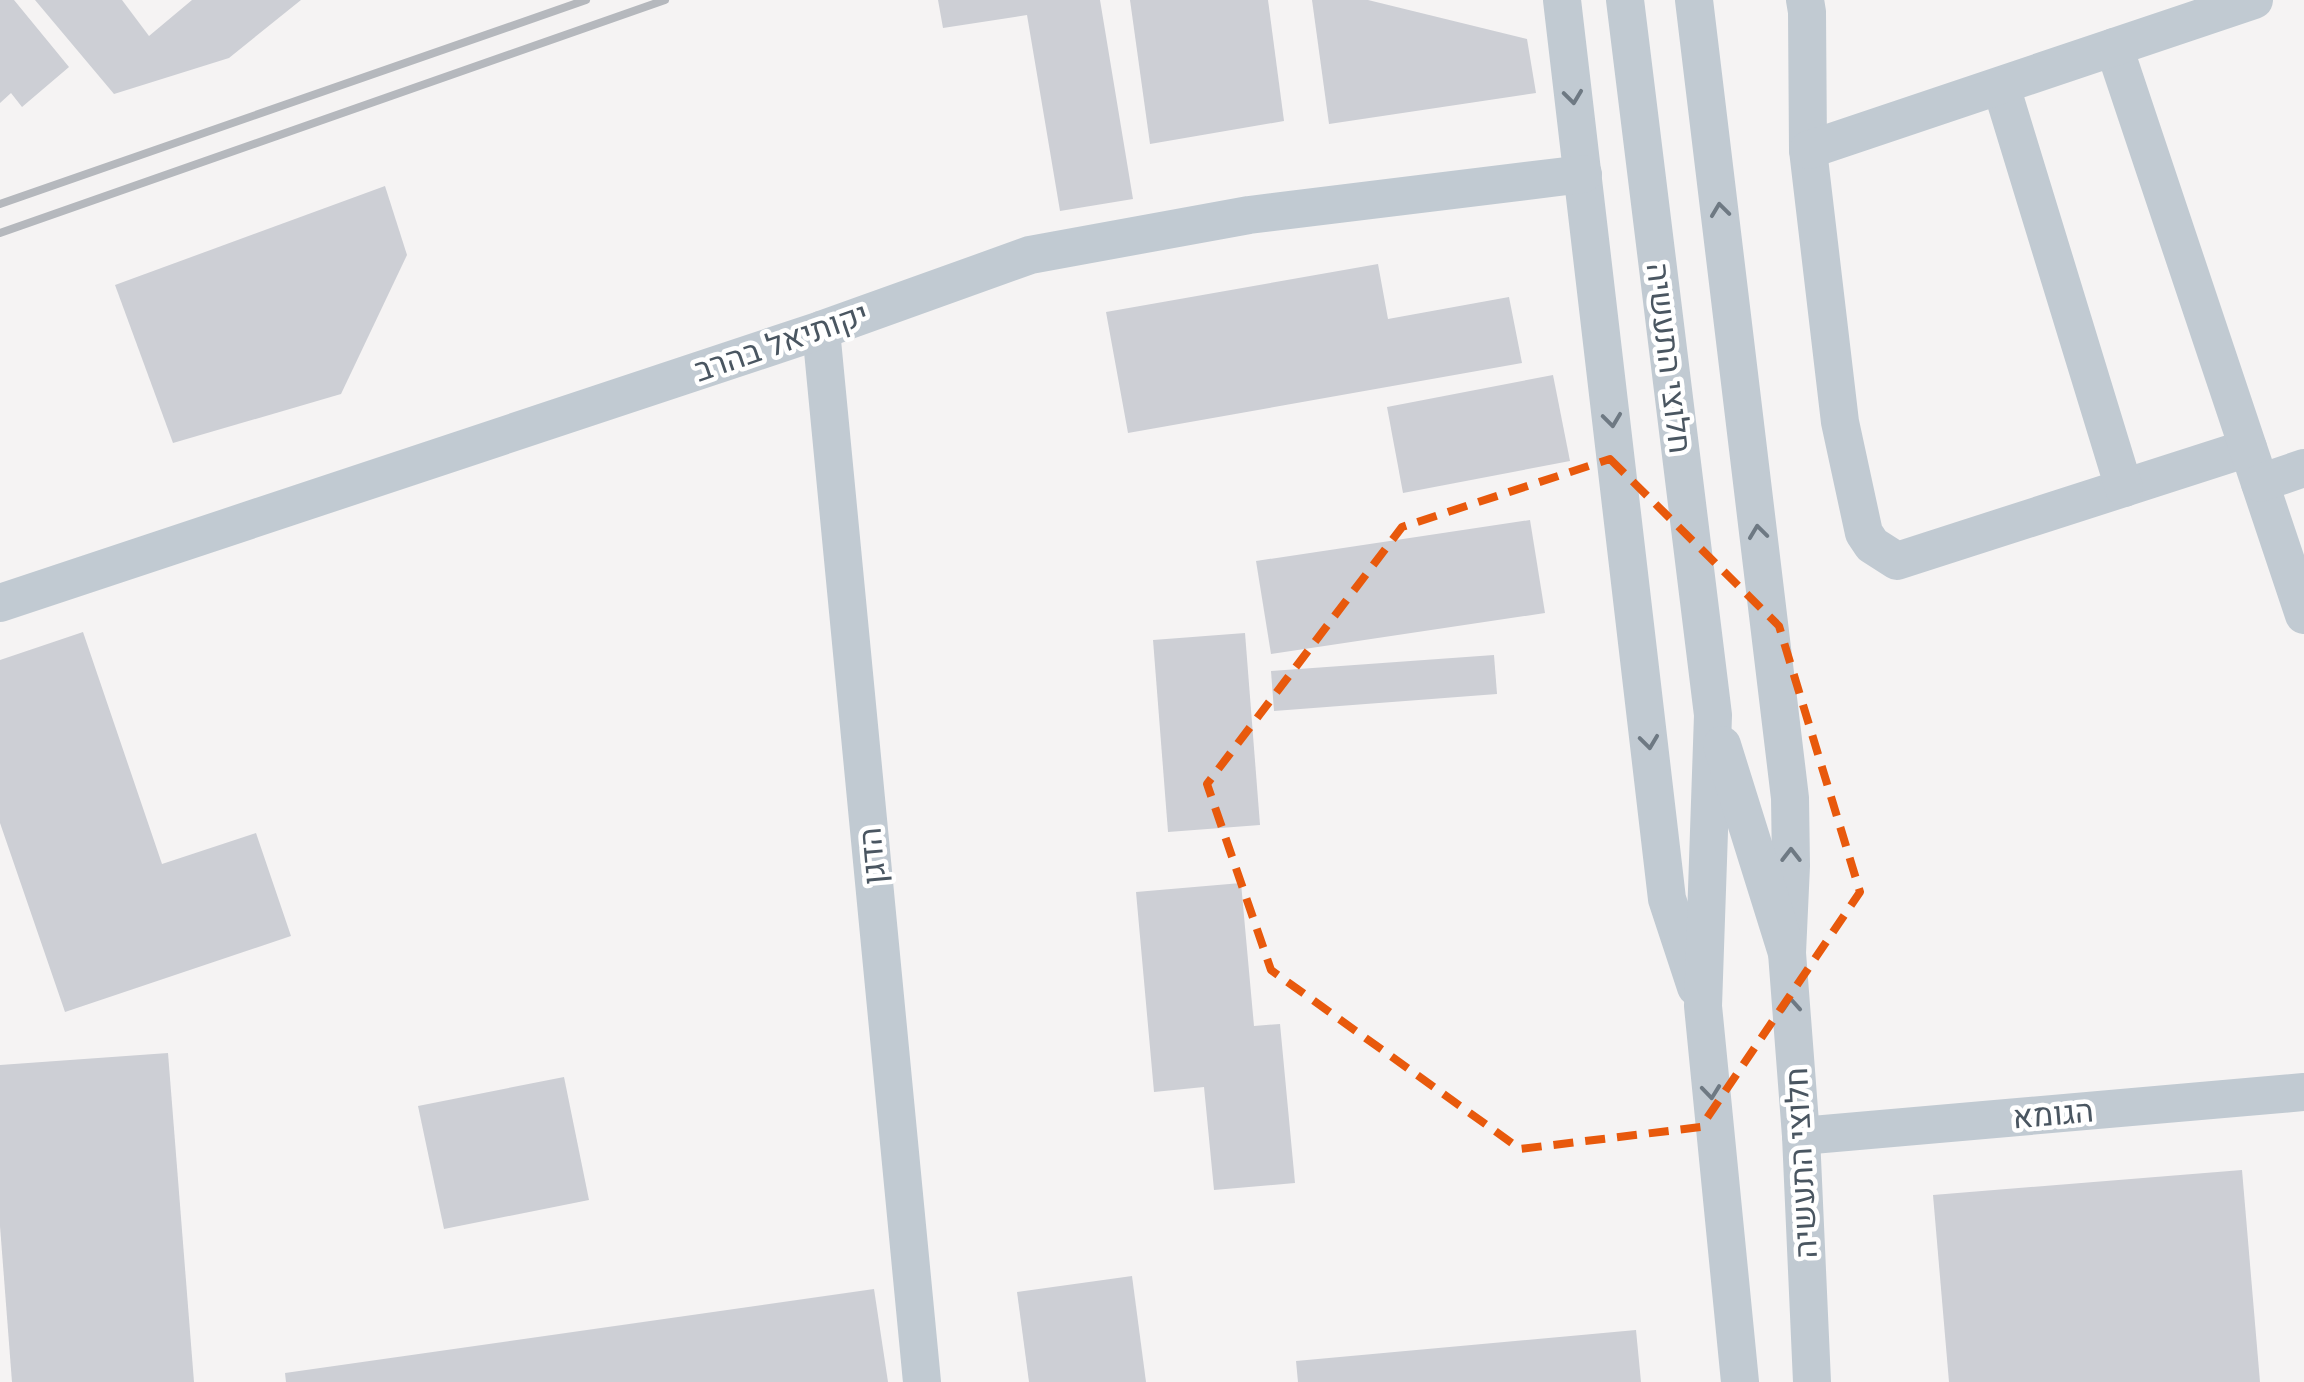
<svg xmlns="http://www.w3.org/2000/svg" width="2304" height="1382" font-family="Roboto,Heebo,sans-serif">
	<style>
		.building { fill: #cdcfd5 }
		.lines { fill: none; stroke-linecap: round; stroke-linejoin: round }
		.minor { stroke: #c1cad2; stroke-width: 38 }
		.rail { stroke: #b5b8bd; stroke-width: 8 }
		.oneway { stroke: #6e7983 }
		.marked { fill: none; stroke: #e8590c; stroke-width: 8; stroke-dasharray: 20 12; stroke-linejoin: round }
		.labels { text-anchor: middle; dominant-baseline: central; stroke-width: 9; stroke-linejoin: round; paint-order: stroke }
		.street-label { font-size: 32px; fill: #4a5661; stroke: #fff }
	</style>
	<rect width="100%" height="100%" fill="#f5f3f3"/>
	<!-- building -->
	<g class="building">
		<path d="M0,0H14L69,67L22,107L11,93L0,103Z"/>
		<path d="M35,0H122L149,36L192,0H301L229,58L114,94Z"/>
		<path d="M938,0H1100L1133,199L1060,211L1027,15L943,28Z"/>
		<path d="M1130,0H1268L1284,121L1150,144Z"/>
		<path d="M1312,0H1368L1527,39L1536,93L1329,124Z"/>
		<path d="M385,186L407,255L341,394L173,443L115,285Z"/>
		<path d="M1378,264L1388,319L1509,297L1522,363L1128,433L1106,312Z"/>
		<path d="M1553,375L1570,461L1403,493L1387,407Z"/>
		<path d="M1530,520L1545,613L1271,654L1256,561Z"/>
		<path d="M83,632L162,864L256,833L291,936L65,1012L0,823V660Z"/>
		<path d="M1245,633L1260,825L1168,832L1153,640Z"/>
		<path d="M1494,655L1497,694L1274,711L1271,671Z"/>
		<path d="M1241,883L1254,1026L1280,1024L1295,1183L1214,1190L1204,1087L1154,1092L1136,892Z"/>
		<path d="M168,1053L194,1382H12L0,1226V1065Z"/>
		<path d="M564,1077L589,1200L444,1229L418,1106Z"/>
		<path d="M2242,1170L2260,1382H1949L1933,1195Z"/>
		<path d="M1132,1276L1146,1382H1029L1017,1292Z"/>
		<path d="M874,1289L888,1382H286L285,1373Z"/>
		<path d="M1636,1330L1641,1382H1298L1296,1361Z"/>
	</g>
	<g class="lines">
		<!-- minor -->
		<g class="minor">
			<path d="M1562,0L1667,899L1696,987"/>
			<path d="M1625,0L1713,715L1703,1006L1740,1382"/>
			<path d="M1694,0L1790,798L1791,866L1787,953"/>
			<path d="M1805,0L1807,12L1808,150L1840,422L1864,533L1872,545L1897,561L2248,448"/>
			<path d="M2114,47L2304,615"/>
			<path d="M2001,86L2124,488"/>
			<path d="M1808,150L2254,0"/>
			<path d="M821,330L922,1382"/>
			<path d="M2260,483L2304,468"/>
			<path d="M0,603L821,330L1030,255L1249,215L1583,174"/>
			<path d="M1722,745L1787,953L1801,1136L1812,1382"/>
			<path d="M1801,1136L2304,1092"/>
		</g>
		<!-- rail -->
		<g class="rail">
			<path d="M0,204L586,0"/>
			<path d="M0,233L665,0"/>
		</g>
	</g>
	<!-- one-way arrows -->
	<defs><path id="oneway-chevron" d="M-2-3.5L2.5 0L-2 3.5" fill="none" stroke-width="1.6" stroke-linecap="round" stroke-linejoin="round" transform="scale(2.5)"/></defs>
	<g class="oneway">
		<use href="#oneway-chevron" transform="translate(1573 97) rotate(83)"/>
		<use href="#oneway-chevron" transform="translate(1720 210) rotate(-97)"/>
		<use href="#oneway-chevron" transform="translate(1612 420) rotate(83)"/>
		<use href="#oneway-chevron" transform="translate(1758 532) rotate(-97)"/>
		<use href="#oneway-chevron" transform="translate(1649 742) rotate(83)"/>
		<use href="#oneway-chevron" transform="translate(1791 855) rotate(-90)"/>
		<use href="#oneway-chevron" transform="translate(1791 1005) rotate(-94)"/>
		<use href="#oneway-chevron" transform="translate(1711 1092) rotate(84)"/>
	</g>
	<!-- marked area -->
	<path class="marked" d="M1610,459L1779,626L1860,892L1701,1127L1520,1149L1271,970L1207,784L1402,527Z"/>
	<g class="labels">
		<!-- street labels -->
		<g class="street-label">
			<text transform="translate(781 342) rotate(-19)">יקותיאל בהרב</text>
			<text transform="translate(1669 358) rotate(83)">חלוצי התעשיה</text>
			<text transform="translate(872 856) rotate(-95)">הדגן</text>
			<text transform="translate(2053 1114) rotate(-5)">הגומא</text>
			<text transform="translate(1801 1163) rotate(-93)">חלוצי התעשיה</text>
		</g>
	</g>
</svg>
